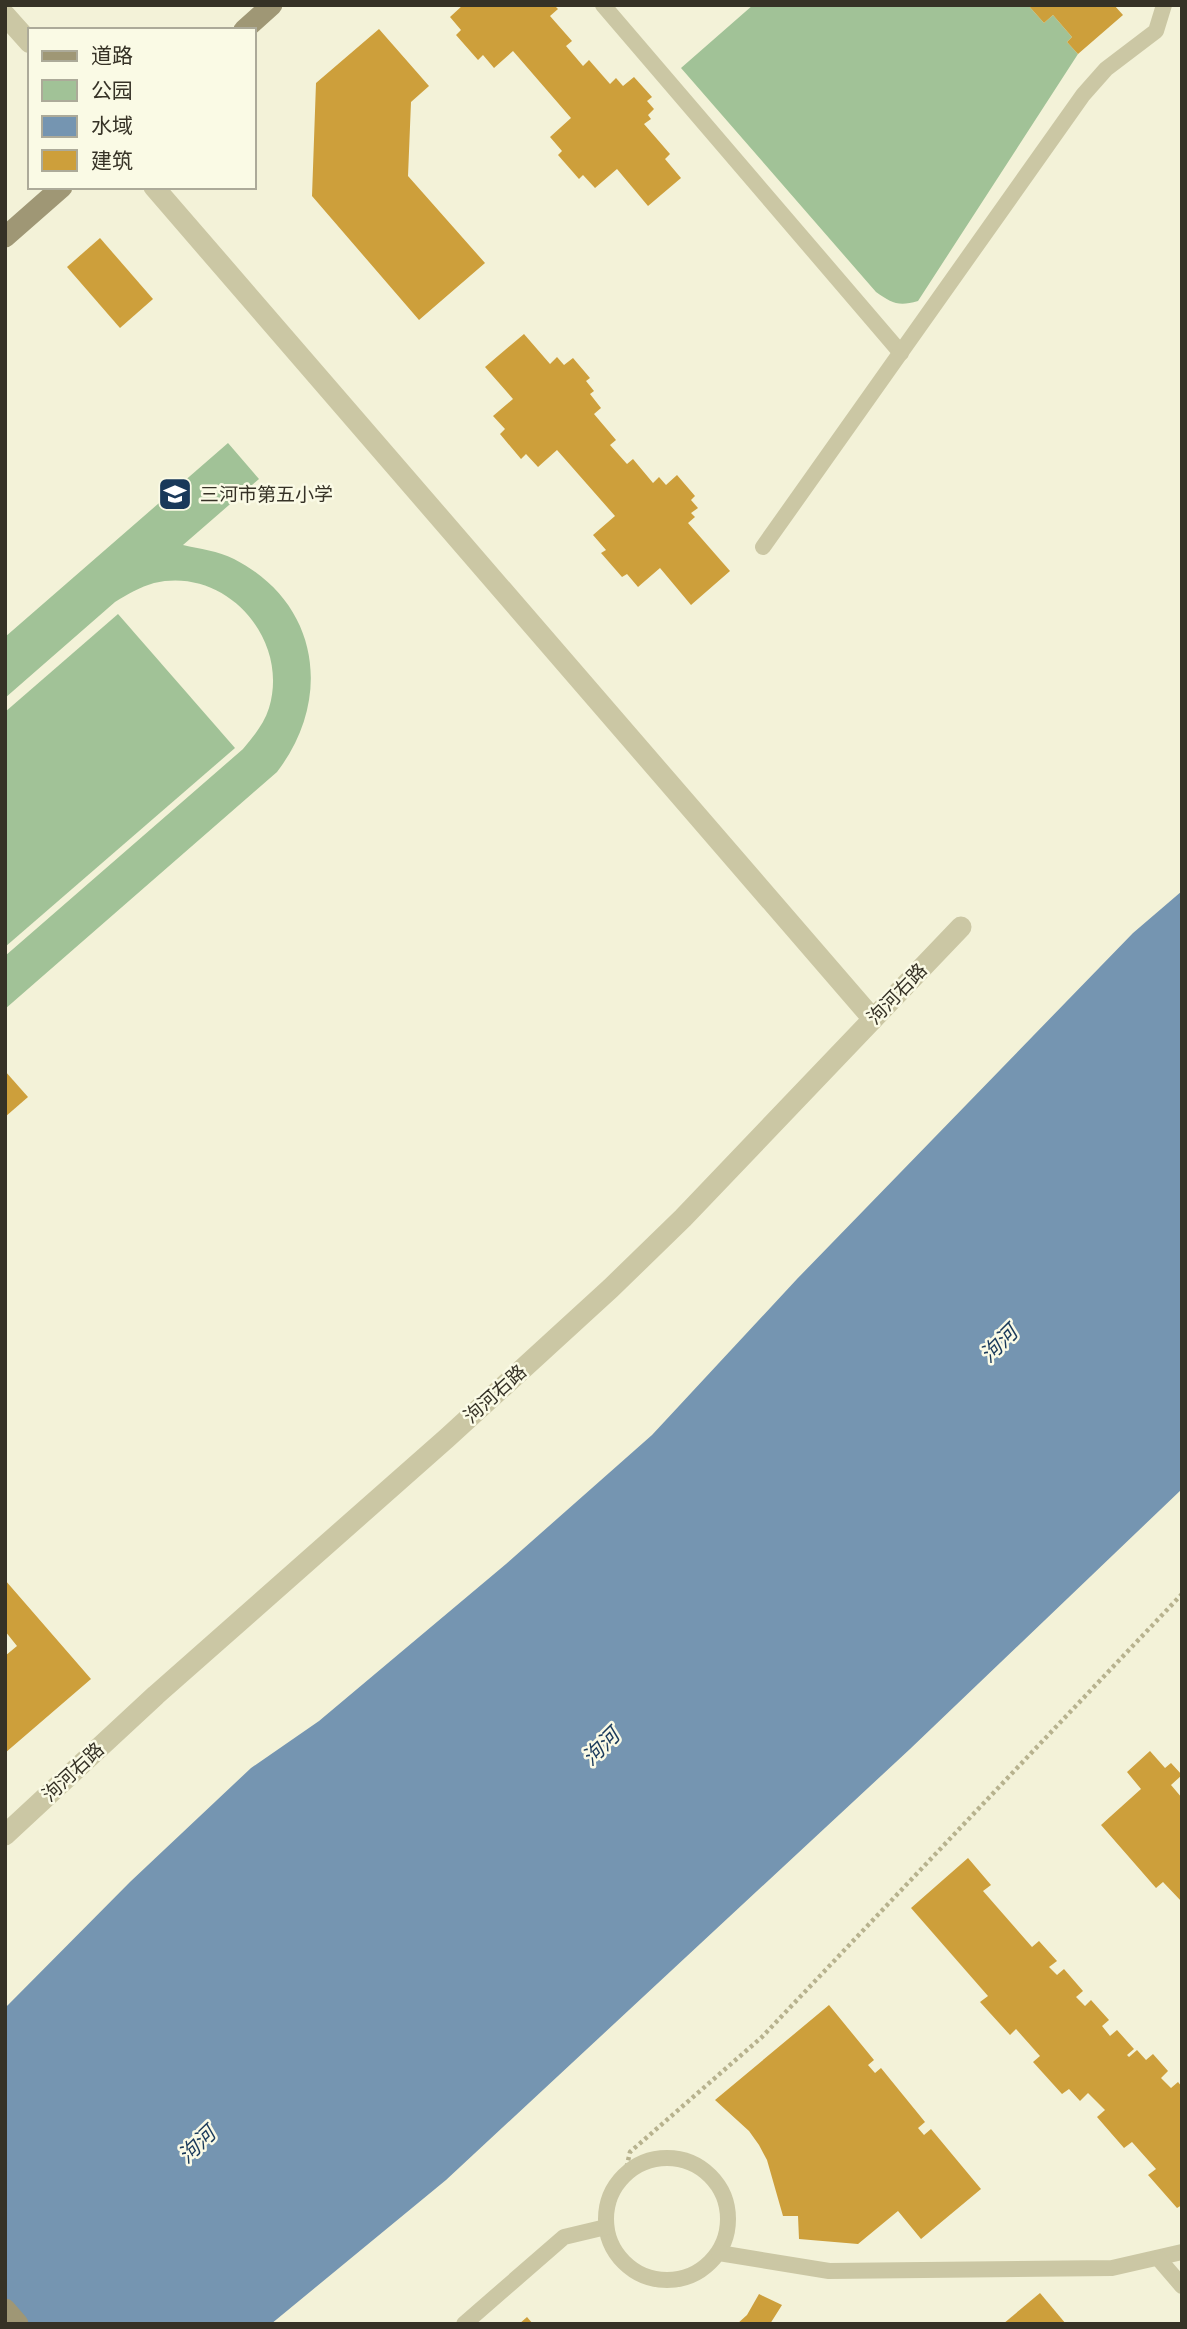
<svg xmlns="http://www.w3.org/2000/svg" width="1187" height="2329" font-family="'Fira Sans Condensed','Noto Sans SC',sans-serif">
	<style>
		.green { fill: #a1c297 }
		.water { fill: #7595b1 }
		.building { fill: #cd9f3b }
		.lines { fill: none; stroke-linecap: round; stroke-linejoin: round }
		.path { stroke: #b7b28e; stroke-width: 4.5; stroke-dasharray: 3.5 3.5; stroke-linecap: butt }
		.lane { stroke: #cbc7a4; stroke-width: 16 }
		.street { stroke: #cbc7a4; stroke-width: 21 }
		.secondary { stroke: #9f9775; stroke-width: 21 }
		.labels { text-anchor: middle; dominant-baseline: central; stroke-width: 5; stroke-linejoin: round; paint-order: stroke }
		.poi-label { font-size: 19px; fill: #363226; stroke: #fafae5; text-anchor: start }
		.street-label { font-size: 19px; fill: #363226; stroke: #fafae5 }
		.water-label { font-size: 21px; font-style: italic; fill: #19395a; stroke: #fafae5 }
	</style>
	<rect width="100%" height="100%" fill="#f3f2d8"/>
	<!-- green -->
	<g class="green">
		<path d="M753,5H1028L1044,23L1053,15L1072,37L1067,42L1078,54L918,301C898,307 892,303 876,292L681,68Z"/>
		<path d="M228,443L259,479L183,545C200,549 218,551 234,559C320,603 333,699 277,772L5,1009V956L243,749C253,737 264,724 269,708C290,639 226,566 154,583C140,587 128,594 115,602L5,698V637Z"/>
		<path d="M118,614L235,748L5,947V712Z"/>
	</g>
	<!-- water -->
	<path class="water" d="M1182,891V1489L910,1749L446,2180L271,2324H5V2008L130,1882L251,1768L319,1721L506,1564L652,1435L797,1279L1133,933Z"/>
	<!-- building -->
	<g class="building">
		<path d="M463,5H554L558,9L550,16L572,41L566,46L583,66L589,60L610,84L616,78L623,86L634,77L652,97L647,101L654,109L648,115L651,119L644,124L670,154L665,159L681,178L648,206L617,169L595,188L583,175L579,179L558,155L562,151L550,137L571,118L513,51L494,68L483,55L478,60L456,35L461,30L450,17Z"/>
		<path d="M1028,5H1114L1123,15L1078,54L1067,42L1072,37L1053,15L1044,23Z"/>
		<path d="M379,29L429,86L411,102L408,176L485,263L419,320L312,196L316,83Z"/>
		<path d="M100,238L153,299L120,328L67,267Z"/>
		<path d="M524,334L550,364L557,357L564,365L573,358L590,378L586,381L594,391L590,394L601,408L594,414L616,440L610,445L627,464L633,459L653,483L659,477L666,485L677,475L695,496L691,500L698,508L691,513L695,517L688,523L730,571L691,605L660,568L638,587L627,574L622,577L601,553L606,550L593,535L615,516L557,450L538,467L526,454L521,459L500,434L505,429L493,416L513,399L485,367Z"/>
		<path d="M5,1071L28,1097L5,1117Z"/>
		<path d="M5,1580L91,1679L5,1753V1656L17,1646L5,1631Z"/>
		<path d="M1150,1751L1165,1768L1171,1763L1182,1775L1171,1785L1182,1798V1902L1163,1882L1156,1888L1101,1825L1141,1789L1127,1772Z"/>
		<path d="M968,1858L991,1885L983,1891L1032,1947L1039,1941L1057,1961L1049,1967L1057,1975L1064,1969L1083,1991L1076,1997L1085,2006L1091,2000L1109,2020L1102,2026L1110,2036L1117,2030L1134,2049L1127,2055L1129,2057L1137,2050L1146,2060L1153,2054L1168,2071L1161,2078L1171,2088L1178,2082L1182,2087V2205L1177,2208L1148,2175L1156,2169L1132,2142L1124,2148L1097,2117L1105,2110L1088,2093L1080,2101L1069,2089L1062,2094L1033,2062L1040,2056L1016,2029L1010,2035L980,2002L988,1996L911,1908Z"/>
		<path d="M829,2005L874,2060L868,2065L875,2073L881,2068L925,2122L918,2128L924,2135L931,2129L981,2189L921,2239L898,2211L858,2244L799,2239L798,2216H783L767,2160L759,2145L749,2131L715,2100Z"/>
		<path d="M1040,2293L1066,2324H1003Z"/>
		<path d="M759,2294L782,2305L770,2324H737L747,2315Z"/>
		<path d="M527,2317L533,2324H519Z"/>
	</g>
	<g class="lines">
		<!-- path -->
		<path class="path" d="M625,2174L630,2152L762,2037L1182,1594"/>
		<!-- lane -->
		<g class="lane">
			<path d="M603,5L901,353"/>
			<path d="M763,547L1083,95L1106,69L1156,31L1164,5"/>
			<circle cx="667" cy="2219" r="61"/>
			<path d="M719,2253L829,2271L1112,2268L1182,2252"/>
			<path d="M1158,2258L1182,2286"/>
			<path d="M464,2324L564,2237L606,2227"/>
		</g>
		<!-- street -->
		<g class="street">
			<path d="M5,15L30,43"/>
			<path d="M154,187L873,1019"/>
			<path d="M5,1835L156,1695L447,1438L611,1288L683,1218L961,927"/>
		</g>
		<!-- secondary -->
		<g class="secondary">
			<path d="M244,30L272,5"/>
			<path d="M5,237L62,187"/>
			<path d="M5,2309L18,2324"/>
		</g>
	</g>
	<!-- icons -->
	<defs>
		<g id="school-square" transform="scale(1.75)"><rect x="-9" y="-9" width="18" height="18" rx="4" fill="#19395a" stroke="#fafae5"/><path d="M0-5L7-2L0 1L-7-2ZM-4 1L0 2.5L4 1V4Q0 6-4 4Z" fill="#fff"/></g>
	</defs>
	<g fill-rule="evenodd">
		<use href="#school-square" x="175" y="494"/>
	</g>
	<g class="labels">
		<!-- poi labels -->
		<g class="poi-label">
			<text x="200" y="494">三河市第五小学</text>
		</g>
		<!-- street labels -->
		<g class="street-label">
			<text transform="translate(897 994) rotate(-46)">泃河右路</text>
			<text transform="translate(495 1394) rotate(-42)">泃河右路</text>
			<text transform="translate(73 1772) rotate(-43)">泃河右路</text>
		</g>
		<!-- water labels -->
		<g class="water-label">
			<text transform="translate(999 1344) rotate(-45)">泃河</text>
			<text transform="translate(601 1747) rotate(-45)">泃河</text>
			<text transform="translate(197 2145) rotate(-44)">泃河</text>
		</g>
	</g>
	<!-- border -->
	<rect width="1187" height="2329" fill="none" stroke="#363226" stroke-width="14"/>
	<!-- legend -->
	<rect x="28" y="28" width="228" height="161" fill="#fafae5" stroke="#acaa99" stroke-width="2"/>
	<rect x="42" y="51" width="35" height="10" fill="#9f9775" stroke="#acaa99" stroke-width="2"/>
	<text x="91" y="63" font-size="21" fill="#363226">道路</text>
	<rect x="42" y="80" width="35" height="21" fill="#a1c297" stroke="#acaa99" stroke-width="2"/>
	<text x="91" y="98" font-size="21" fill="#363226">公园</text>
	<rect x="42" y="116" width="35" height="21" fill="#7595b1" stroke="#acaa99" stroke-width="2"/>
	<text x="91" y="133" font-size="21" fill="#363226">水域</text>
	<rect x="42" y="150" width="35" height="21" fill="#cd9f3b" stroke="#acaa99" stroke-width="2"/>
	<text x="91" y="168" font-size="21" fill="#363226">建筑</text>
</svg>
